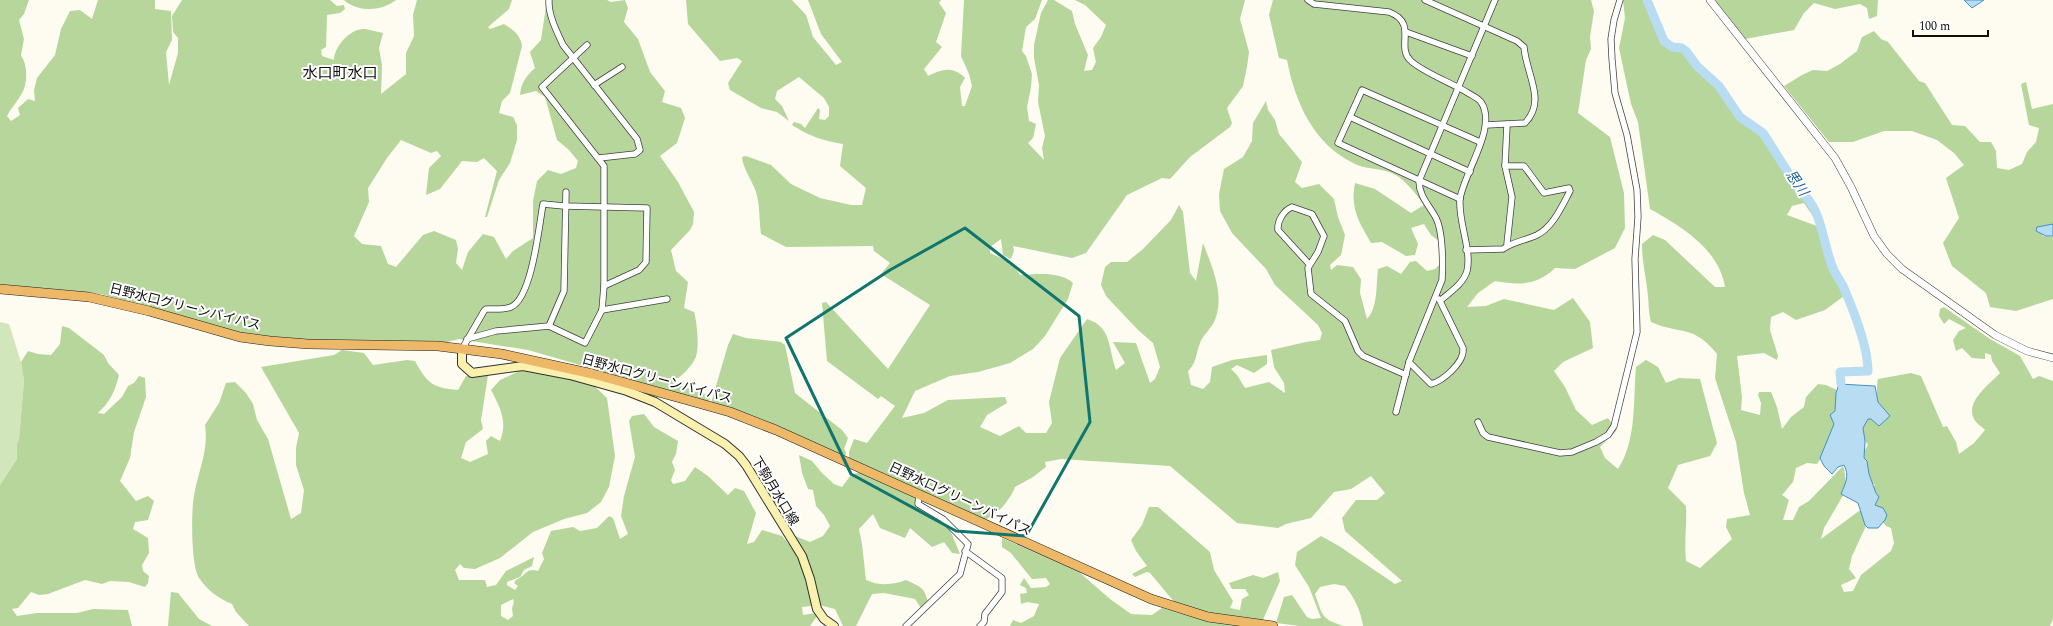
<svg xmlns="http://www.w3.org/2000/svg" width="2053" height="626" font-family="Spectral,'Noto Sans JP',serif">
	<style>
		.green { fill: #d2e6bb }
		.forest { fill: #b6d69c; fill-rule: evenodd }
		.water { fill: #b8dcf2; stroke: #4391c4 }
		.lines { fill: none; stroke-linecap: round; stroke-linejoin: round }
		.river { stroke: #b8dcf2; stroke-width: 9 }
		.minor-casing { stroke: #414141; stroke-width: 7 }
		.tertiary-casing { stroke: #414141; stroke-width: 8 }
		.secondary-casing { stroke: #303030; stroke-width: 10 }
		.trunk-casing { stroke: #1f1f1f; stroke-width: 10 }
		.minor { stroke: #fff; stroke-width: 5.5 }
		.tertiary { stroke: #fff; stroke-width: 7 }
		.secondary { stroke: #faf1af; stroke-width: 8 }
		.trunk { stroke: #edb868; stroke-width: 9 }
		.marked { fill: none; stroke: #0f766e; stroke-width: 3; stroke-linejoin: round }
		.labels { text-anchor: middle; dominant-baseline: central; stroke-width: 4; stroke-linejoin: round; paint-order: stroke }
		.street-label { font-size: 13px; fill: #0e0e0e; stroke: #fff }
		.water-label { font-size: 14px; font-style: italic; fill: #1f6398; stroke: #fff }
		.quarter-label { font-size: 15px; fill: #0e0e0e; stroke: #fff }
	</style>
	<rect width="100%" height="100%" fill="#fefbf0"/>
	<!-- green -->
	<path class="green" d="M0,322L9,324L21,362L24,381L19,439L17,444V459L0,485Z"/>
	<!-- forest -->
	<g class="forest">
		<path d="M0,0H29L24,14L19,20L24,39L21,55C28,66 28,84 21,95C17,102 11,108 7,116L11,121L20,115L18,108L28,99L35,101L34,90L37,78L55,55L61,29L70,11L80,10L92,19L98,0H155V9L171,11L172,40L166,52L169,85L178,53V38L173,32L172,16L182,0H330L337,6L344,5L345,9L340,13L327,15L326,47L321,50L322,56L334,60C334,47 350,28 365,29C371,30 377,32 383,33L379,48L382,65L381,94L406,74V53L414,36L413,15L417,0H512L509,9L488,27L490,29L504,24C512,29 521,35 522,46L510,93L502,101L499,113L513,117L517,125V140L510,163L499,180L487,217H485L497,171L484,158L477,162L462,161L440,189L426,195L429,168L441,156L437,151L431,153L401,140L387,158L368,188L369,202L354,236L362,244L381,246L388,264L396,267L423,235L434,231L456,240L458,249L456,263L462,270L468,252L483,234L494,237L506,259L513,251L533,238V201L537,181L548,170L561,174L576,168L578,161L569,150L557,140L545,97L536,91L520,95C521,83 526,76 535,68L530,52L541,40L547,0H607L611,2L625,0L628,8L624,22L638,39L650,72L665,91L662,102L681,108L685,118L677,143L660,156L678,182L694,212L693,224L690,230L671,250L676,271L688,282L684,308L694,312C697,322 700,350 695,359C691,367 682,376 675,380L674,383L710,396L709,402L528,350L459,339L447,342L305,340L271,337L235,332L101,294L0,285Z"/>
		<path d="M344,0H396C382,11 358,13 344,0Z"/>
		<path d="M686,0H792L806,15L813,37L836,65L842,62L821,34L808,0H941L939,3L946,13L936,42L942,47L924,69L928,76C942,69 953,66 965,78L960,87L962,106H965L972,86L969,74L961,56L964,0H1042L1035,19L1026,27L1022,51L1026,56L1032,74L1031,87L1027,107L1029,121L1036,124L1033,138L1028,143L1044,160L1042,148L1045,136L1038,102L1039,85L1034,58V45L1041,13L1048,0H1054L1072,11L1075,24L1088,55L1084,71L1092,70L1096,62L1093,48L1101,37L1106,25L1085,5L1075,0H1245L1240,19L1249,52L1247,67L1243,86L1227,108L1232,123L1230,127L1190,157L1170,179L1162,178L1127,195L1086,253L1072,258L1013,246L1014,251L1011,259L1003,255L1001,239L990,247V253L1012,263L1020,275C1037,274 1060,271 1073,283L1068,299L1045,336L1033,349L1010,363L978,372L950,376L915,391L902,418L924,413L948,400L1005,397L1007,403L987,415L980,427L1000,436L1019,426L1026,433H1046L1052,423L1049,402L1060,358L1087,319C1112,327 1108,348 1116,370L1125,363L1113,342L1136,343L1150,383L1155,379L1160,367L1153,343L1138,330L1106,296L1101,285L1105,267L1111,262H1127L1143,249L1171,220L1179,205L1183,212L1190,273L1196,281L1203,243C1212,267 1225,294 1215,320C1211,329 1203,335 1200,343C1195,355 1198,361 1188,371L1191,385L1203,389L1210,382L1212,367L1232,360L1267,355V364L1254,373L1237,365L1231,369L1237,375L1245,388L1269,382L1285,393L1284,383L1274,367L1271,350L1306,342L1320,340L1322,333L1318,325L1275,285L1266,269L1232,233L1220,211L1219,194L1224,169L1243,157L1252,141L1253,123L1266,101L1268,110L1275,120L1279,134L1302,162L1295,182L1302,188L1319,184L1334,199L1338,217L1345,235L1341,255L1330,265L1331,270L1337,265L1353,267L1361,279L1360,293L1367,319C1378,308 1376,285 1378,269L1387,266L1401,274L1410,262L1416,261L1427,271L1435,269L1444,260L1443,244L1431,235L1424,224L1411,228L1418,244L1415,255L1406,256L1382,242L1371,243C1359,222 1350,209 1355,183L1375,189L1411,213L1424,205C1415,193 1404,177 1389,172C1378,168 1364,169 1353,163C1313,143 1295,102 1287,60L1279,58L1269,15L1273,0H1591L1594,11L1590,37L1591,49L1586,60L1578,113L1610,137L1624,193L1625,228L1615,248L1575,269L1555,268C1537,286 1518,285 1495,281L1478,293L1467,307L1486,306L1504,299L1554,310L1573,298L1590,322L1593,348L1563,362L1554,371L1565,387L1576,410L1592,425L1608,418L1617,430L1600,447L1605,458L1618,469C1637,440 1633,401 1636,367L1646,360L1658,367L1666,383L1679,378L1700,379L1717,443L1710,456L1678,465L1668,488L1686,506C1687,524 1684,542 1686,561L1700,568L1732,539L1726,527L1727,519L1750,515L1744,493L1736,442L1715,378L1717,354C1693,324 1681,335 1651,322C1648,310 1649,300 1647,288C1645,271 1642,261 1642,244L1653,235L1665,240L1715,287H1725C1719,249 1681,226 1650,209L1638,122L1631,104L1619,48L1625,18L1623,0H1646L1661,38L1670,48L1683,50L1701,73L1717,87L1739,118L1757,130L1769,144L1798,191L1810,204L1818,224L1804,203L1792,206L1787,215L1817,226L1824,242L1825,253L1848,293L1825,310L1796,320L1783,312L1771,317L1770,330L1778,356L1777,360L1764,353L1737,356L1742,397L1741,410L1760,415L1761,403L1758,395L1759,392H1771L1777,407L1782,429L1791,417L1804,407L1806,397L1818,384L1826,385L1839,391C1835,422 1836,438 1817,464L1807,463L1796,468L1793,482L1782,495L1789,500L1783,520H1793L1799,507L1809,501L1843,466C1846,474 1844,480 1848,487L1824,528L1821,539L1859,511L1865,512L1866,526L1852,556L1849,569L1856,578L1841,585L1844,592L1853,591L1861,575L1891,551L1894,543L1891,528L1886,526L1870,506L1871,491L1875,485L1867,479L1862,455L1868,445C1853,422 1872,422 1876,402C1878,395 1876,387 1878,379L1911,373L1921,376L1943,427L1947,426L1956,442L1959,454L1974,443L1985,430C1982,427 1976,423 1974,419C1965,401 1990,384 2000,373L1992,361L1991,355L1985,353V359L1972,358L1962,348L1956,351L1953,340L1959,331L1966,328L1949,319L1944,324L1939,316L1940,309L1944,307L1990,339L2020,356L2033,379L2039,376L2053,381V619L2050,626H1363C1361,611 1354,597 1345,586L1334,584L1320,587L1315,594C1323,616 1321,619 1344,626H1300L1276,623L1284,597L1292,595L1307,617L1312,619L1321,618L1309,587L1295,565L1297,552L1321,536L1339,546L1395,584L1402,581L1345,531L1342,518L1356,500H1377L1385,493L1371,476L1351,489L1334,492L1311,518L1286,524L1278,528L1237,523L1170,466L1061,459L1045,462L1046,467L1033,477L1015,487C1010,500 997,516 984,520L849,459V452L854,439L867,443L895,406L881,396L878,399L827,361L822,303L826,302L888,369L930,305L881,274L890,263L874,251L873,246L786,247L761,234C759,220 760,205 756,192C752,180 743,169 742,157L746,156L771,165L791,184L820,198L851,205H862L866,188L840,166L843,144C823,141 809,136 792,125L794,122L801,124L805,128L818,108L820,110L819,119L825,120L829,116V107L824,98L799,77L777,91L775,99L782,106L789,121L777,112L761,108L730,90L728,83L742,61L737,58L720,61L688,24Z"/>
		<path d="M1715,0H1878L1877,16L1869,19L1867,8L1860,4L1835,9L1814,3L1804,13L1794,30L1745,39Z"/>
		<path d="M1874,31L1881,39L1888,42L1919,81L1925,83L1952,125L1965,126L1980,142H1991L1996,151L1997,168L2009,170L2022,164L2027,152L2036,142L2039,128L2029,125L2021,84L2026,82L2032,109L2053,104V226L2039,229L2043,236L2053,237V299L2016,311L1990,307L1986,293L1952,266L1943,243L1959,218L1946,178L1964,165L1954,153L1937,140L1912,131H1884L1853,142H1829L1784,86L1802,75L1813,70L1827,71L1840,64L1857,51L1862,37Z"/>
		<path d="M62,326L69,328L104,355L108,363L119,375C115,391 110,402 98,413L104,414L122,397L128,386L134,383L139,376L145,378L146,397L134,432L130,458L120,481L136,501L148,496L154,501L148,520L135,522L133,529L148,538L149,553L142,565L143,571L149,576L148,583L145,587L129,582L110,581L102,584L85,580L48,594L39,595L31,592L18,608L12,609L17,616L37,613H77L93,609L128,610L132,626H0V485L17,459V444L19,439L24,381L21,362L28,351L38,354L51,355L60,344Z"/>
		<path d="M733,334L746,338L781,342L785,345L795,393L842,430L848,438L844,449L846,452L845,457L711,403L728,345Z"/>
		<path d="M342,350L364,353L373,365L407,360L415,361C427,383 432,388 458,390L466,376L488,375L481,420L483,429L466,442L461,458L470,462L488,454L486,441L491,436L500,441C508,422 500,407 491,390L500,380L524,369L591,383L607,398L615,456L609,487L601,502L587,513L564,519L533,532L500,558L475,569L464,568L460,564L455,570L459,580H485L487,587L496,585L506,571L534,557L532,566L524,570L520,577L507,582V585L515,590L518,586L514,583L516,580C525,576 527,567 538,571L544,559L542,553L551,531L573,527L580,531L597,528L609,516L613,518L620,539L628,534L621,516L624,496L635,457L629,421L632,416L644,414L654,427L678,441L676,454L672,462L675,470L671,480L673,484L685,481L695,467L708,476L728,495L735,488L744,491L756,513L747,544L754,542L762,530L782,536L812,572L809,560L803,553L771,499L781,497L776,502L777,506L795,536L810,542L823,536L830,526L824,515L816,506L813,490L808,489L802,473L799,455L812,461L822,473L834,484L842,487L851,475L861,472L908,491L926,509L948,525L960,554L952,553L944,542L932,547L910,528L905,538L880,528L873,514L859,529L862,544L866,580C878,586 894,585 906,580C920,587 924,586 928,602L921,608L915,599L884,593L872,594L856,626H843L835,609L819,605L802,607L803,615L816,613L817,616L810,626H249L236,612L232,604C218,598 208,591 199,578C191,566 191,511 194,496C198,471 209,451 205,425L219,403L226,383L235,382L246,393L253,404L257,420L268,439L291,519L301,513L304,490L296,465V448L299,433L261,367L334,355ZM513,599L514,602L512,608L513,616L508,620L501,616V605Z"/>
		<path d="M1149,507H1158L1210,552L1214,570L1233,601L1230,608L1240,610L1242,599L1249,595L1245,589H1232L1229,583L1253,575L1263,578L1278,572L1280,581L1262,622L1201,611L1176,604L1150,573L1147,572L1135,577L1132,574L1147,566L1136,551L1131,540L1142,525Z"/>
		<path d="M1002,538L1079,572L1110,599L1131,614L1152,615L1162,608L1199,619L1244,626H1010L1013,620L1021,623L1034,616L1039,604L1027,602L1021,604L1020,594L1027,593L1026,588L1020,585L1024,578L1031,588L1046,587L1050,584L1046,578L1032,579L1011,553L1002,547Z"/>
		<path d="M171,592L178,593L199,619L212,626H168Z"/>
	</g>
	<!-- water -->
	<g class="water">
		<path d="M1964,0H1984L1972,8Z"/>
		<path d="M2053,224V236H2046L2036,231L2037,227Z"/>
		<path d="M1839,384L1875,386L1878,402L1890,416L1879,426L1871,419H1868L1863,428L1865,441L1864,458L1867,461L1869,474L1876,493L1879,497L1875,505L1883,508L1887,515L1885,520L1878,528H1868L1865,525L1858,503L1841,494C1845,484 1850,476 1844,465L1838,467L1832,474L1824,466L1820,458L1834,424L1830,415L1835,411L1836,393Z"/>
	</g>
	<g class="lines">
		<!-- river -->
		<path class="river" d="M1647,0L1664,41L1672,47L1682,48L1686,51L1697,66L1719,86L1740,117L1763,133L1800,191C1823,209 1822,243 1833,268C1835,274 1840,280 1843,286C1853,309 1868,346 1868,371L1840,372L1841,384"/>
		<!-- minor casing -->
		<g class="minor-casing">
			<g id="minor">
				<path d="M549,0C548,15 557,32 563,45L637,139L640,150L635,154L599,158"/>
				<path d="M1308,0L1314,4L1389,12C1418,23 1396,46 1410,60C1420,71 1454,84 1468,93C1473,96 1478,98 1481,102C1498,127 1464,172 1460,199C1458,222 1472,250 1467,271C1464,283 1449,293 1441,300"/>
				<path d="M1425,0L1517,41L1524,47C1526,74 1547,101 1525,123L1486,125"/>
				<path d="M1406,32L1472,56"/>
				<path d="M594,85L622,67"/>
				<path d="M1350,117L1470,172"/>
				<path d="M1507,125L1505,166L1512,197L1507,244"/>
				<path d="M1460,199L1338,143L1362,90L1480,142"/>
				<path d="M1466,250L1503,249C1515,241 1524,241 1537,235C1553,227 1562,206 1570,191L1569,188L1544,193L1524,166H1505"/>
				<path d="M1309,264L1278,230C1277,221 1284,210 1292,207L1312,214L1324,236L1318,252L1308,268L1311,294L1345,321L1358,351L1363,356L1406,375"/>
				<path d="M602,310L667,299"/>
				<path d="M549,326L564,291L566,192"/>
				<path d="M467,339L496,331L549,326L585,343L602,310L604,286V166L542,87L587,45"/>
				<path d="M462,349L484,311L486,309C493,309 504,310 511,307C532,298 539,226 543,204L564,206L647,208L646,262L639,270L604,286"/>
				<path d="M1409,362L1431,384C1443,381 1465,362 1463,348L1439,299"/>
				<path d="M1396,412L1409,362L1442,280C1443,265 1443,231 1436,218C1429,205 1419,196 1419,181L1495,0"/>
				<path d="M1478,422L1483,433L1488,437L1560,453L1572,452L1596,442L1608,435L1614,426L1637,332L1635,259L1638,217L1637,190L1627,135L1615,93L1612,59L1611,39L1614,20L1620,0"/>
				<path d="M965,551L1002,578V592L985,614L984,622L980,626"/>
				<path d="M906,626L960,574L968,544L943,519L918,504L919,495"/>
			</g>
		</g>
		<!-- tertiary casing -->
		<g class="tertiary-casing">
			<path id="tertiary" d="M1710,0L1835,158L1851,187L1874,236L1887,254L1902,269L1995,335L2027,351L2053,358"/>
		</g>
		<!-- secondary casing -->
		<g class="secondary-casing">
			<path id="secondary" d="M462,349V364L472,373L523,366L570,375L627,391L655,402L725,444L739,456L746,465L802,556L810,579L817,609L824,619L834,626"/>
		</g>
		<!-- trunk casing -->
		<g class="trunk-casing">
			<path id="trunk" d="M0,289L89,297L149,311L240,337L270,341L308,344L438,346L502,354L593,374L691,401L730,412L776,430L1151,599L1208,617L1273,626"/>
		</g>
		<!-- minor -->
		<use href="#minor" class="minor"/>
		<!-- tertiary -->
		<use href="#tertiary" class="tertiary"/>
		<!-- secondary -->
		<use href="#secondary" class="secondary"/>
		<!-- trunk -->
		<use href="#trunk" class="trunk"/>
	</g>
	<!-- marked area -->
	<path class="marked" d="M965,228L1079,316L1090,422L1026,536L956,531L851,474L786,338L890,270Z"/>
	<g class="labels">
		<!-- street labels -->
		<g class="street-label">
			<text transform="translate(185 307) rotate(14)">日野水口グリーンバイパス</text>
			<text transform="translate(657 379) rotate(15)">日野水口グリーンバイパス</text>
			<text transform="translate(775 491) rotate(59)">下駒月水口線</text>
			<text transform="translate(960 499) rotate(25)">日野水口グリーンバイパス</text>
		</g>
		<!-- water labels -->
		<g class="water-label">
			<text transform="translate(1797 183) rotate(55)">思川</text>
		</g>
		<!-- quarter labels -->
		<g class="quarter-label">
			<text x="340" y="73">水口町水口</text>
		</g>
	</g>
	<!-- scale -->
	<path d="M1913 30v6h75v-6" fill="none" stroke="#0e0e0e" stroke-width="2"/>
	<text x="1919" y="30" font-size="12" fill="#0e0e0e" stroke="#ffffff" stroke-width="3" paint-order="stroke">100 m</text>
</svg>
